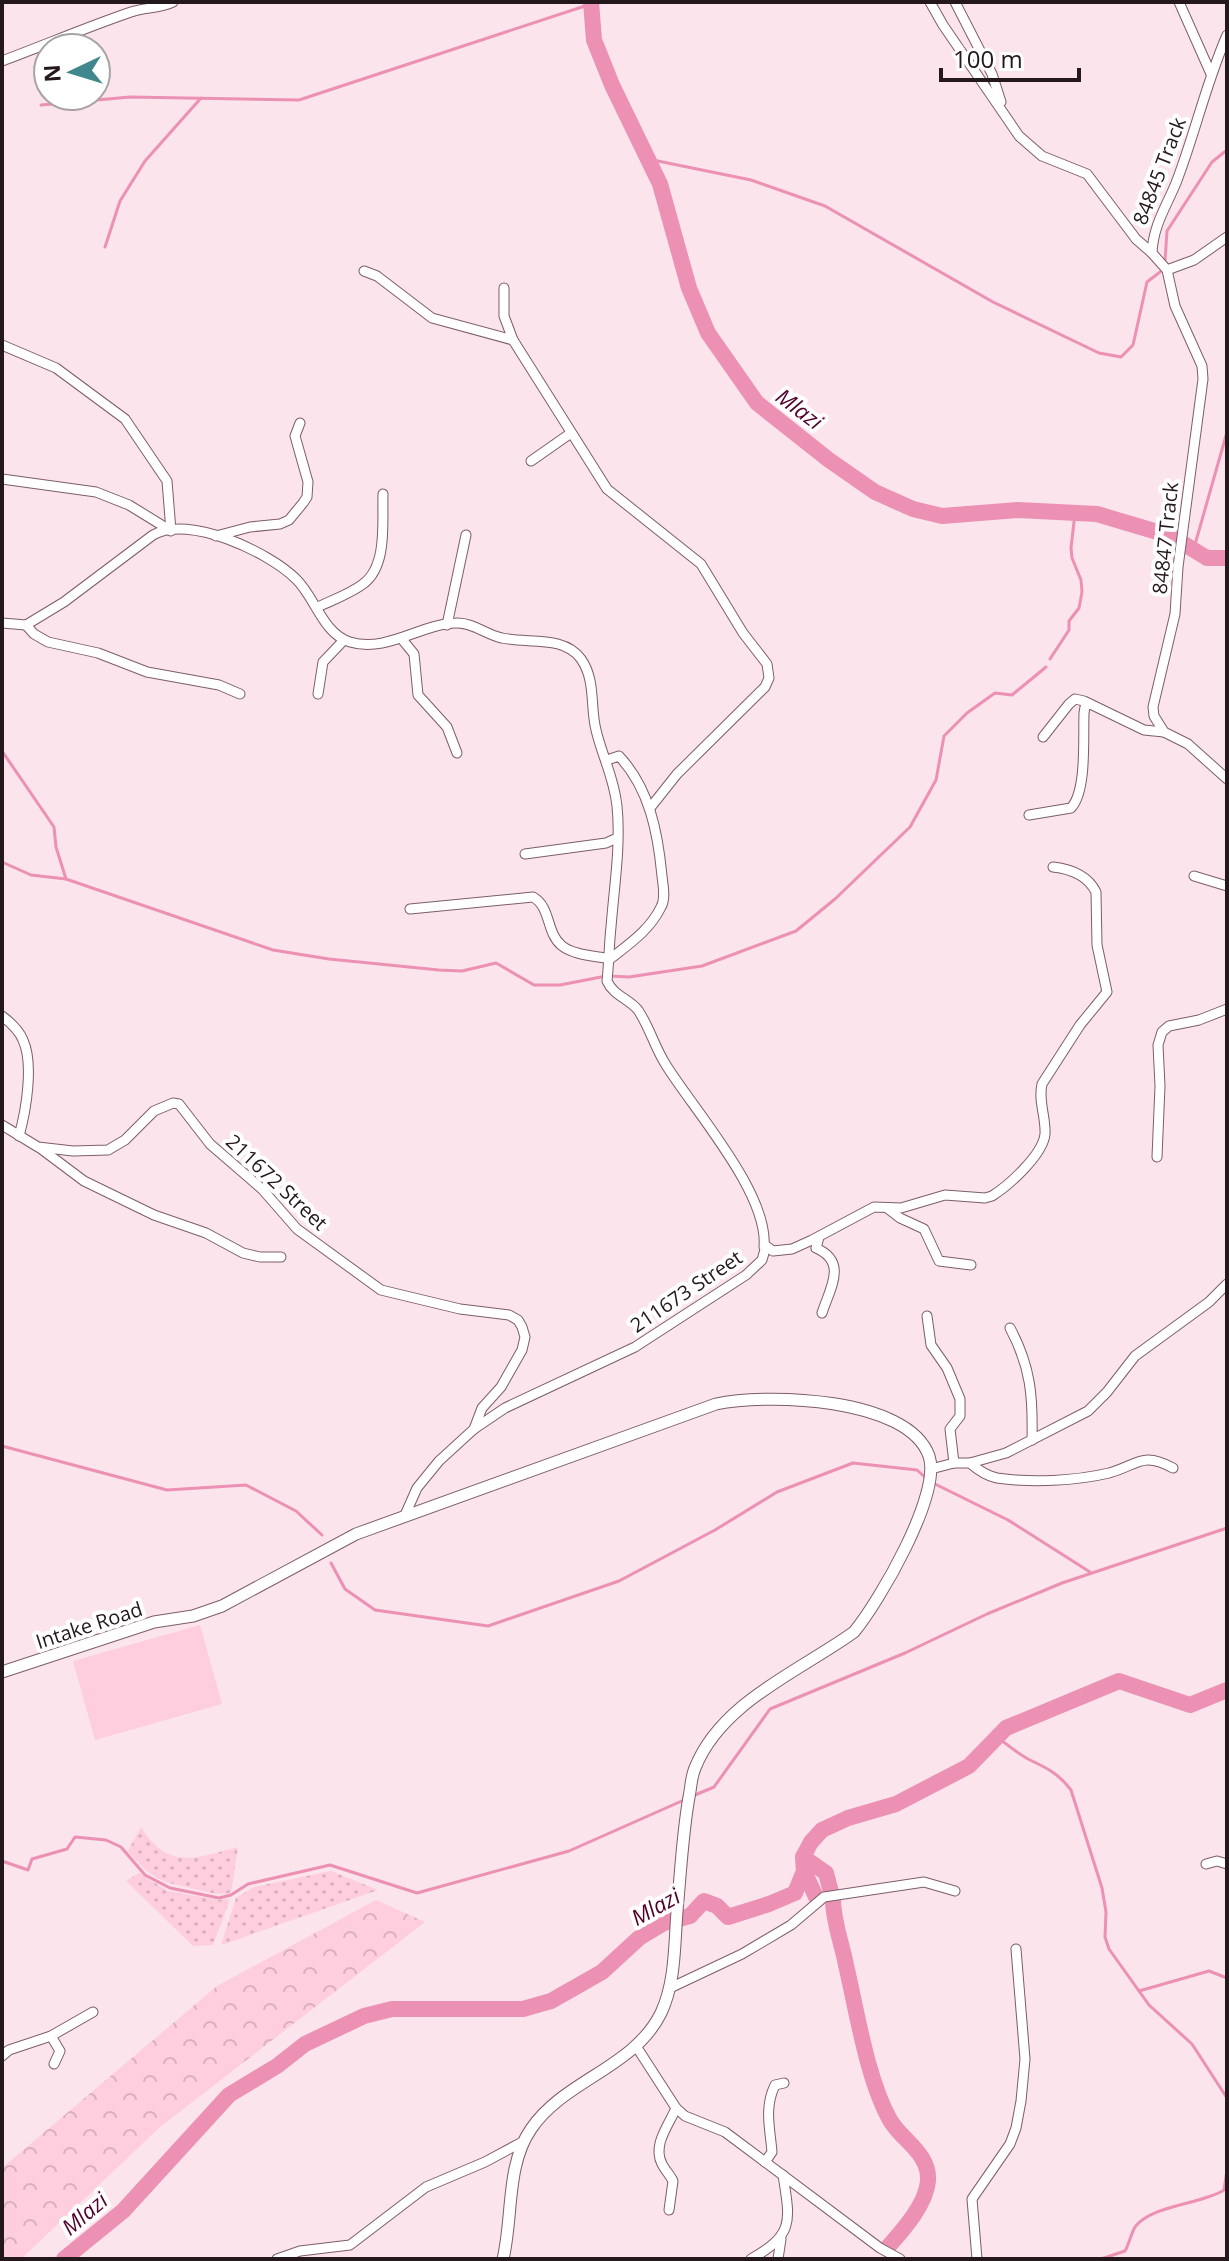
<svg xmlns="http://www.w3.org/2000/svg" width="1229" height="2261" font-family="'Open Sans',sans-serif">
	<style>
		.grass { fill: url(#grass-dots) }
		.forest { fill: url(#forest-crowns) }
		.pitch { fill: #fecdde }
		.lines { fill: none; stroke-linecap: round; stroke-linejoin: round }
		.stream { stroke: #ec90b4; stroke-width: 3 }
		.river { stroke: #ec90b4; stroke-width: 16 }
		.minor-casing { stroke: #7e5d69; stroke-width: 11 }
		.tertiary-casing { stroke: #7e5d69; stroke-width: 13 }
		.minor { stroke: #fff; stroke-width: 9 }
		.tertiary { stroke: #fff; stroke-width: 11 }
		.labels { text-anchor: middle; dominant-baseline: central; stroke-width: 8; stroke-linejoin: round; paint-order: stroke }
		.street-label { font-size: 20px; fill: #25181d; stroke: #fff }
		.water-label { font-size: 22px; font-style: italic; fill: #51002c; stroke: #fff }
	</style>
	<defs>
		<pattern id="grass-dots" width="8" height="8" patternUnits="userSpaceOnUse" patternTransform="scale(2)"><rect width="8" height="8" fill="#fecdde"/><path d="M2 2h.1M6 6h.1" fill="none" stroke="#daafbe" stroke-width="1.8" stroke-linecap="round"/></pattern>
		<pattern id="forest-crowns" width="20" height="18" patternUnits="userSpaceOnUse" patternTransform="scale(2)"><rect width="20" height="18" fill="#fecdde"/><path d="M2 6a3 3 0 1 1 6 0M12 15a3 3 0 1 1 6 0" fill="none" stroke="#daafbe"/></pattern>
	</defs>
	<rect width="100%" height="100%" fill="#fbe4eb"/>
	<!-- grass -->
	<g class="grass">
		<path d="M141,1827C168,1871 196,1858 238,1847L231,1893C218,1895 211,1893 199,1890C161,1881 154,1882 128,1851Z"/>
		<path d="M331,1871L378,1890L221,1945L236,1898L254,1887Z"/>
		<path d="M139,1873L168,1891L218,1900L228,1899L229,1902L213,1945L193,1946L126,1881Z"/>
	</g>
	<!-- forest -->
	<path class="forest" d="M376,1900L425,1922L160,2127L21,2259H2V2168L217,1986Z"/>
	<!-- pitch -->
	<path class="pitch" d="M200,1625L222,1704L95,1740L73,1661Z"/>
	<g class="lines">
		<!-- stream -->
		<g class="stream">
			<path d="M41,105L130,97L299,100L591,4"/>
			<path d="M648,159L751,180L825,206L993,302L1099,353L1121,357L1133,345L1147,282L1160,272"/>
			<path d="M105,247L120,201L145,161L201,98"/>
			<path d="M1165,261L1167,231L1212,162L1227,150"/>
			<path d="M1194,548L1227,432"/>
			<path d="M1050,659L1069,630V621L1079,608L1082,592L1081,580L1072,558L1071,548L1075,513"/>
			<path d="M2,751L54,827L56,847L66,879"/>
			<path d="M2,862L31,875L66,879L273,950L329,959L439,970L462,971L496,963L534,985H560L601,977"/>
			<path d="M609,976L629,977L702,966L796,931L835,899L910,827L936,780L944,736L967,713L995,693L1012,695L1046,667"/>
			<path d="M2,1446L167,1490L246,1485L296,1511L322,1535"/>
			<path d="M933,1483L1008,1520L1090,1572"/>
			<path d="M331,1563L345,1589L375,1610L488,1626L619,1581L715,1530L777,1492L853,1463L917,1470L927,1479"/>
			<path d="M997,1737C1008,1745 1018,1754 1030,1760C1047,1768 1059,1774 1071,1790L1102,1888L1106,1912L1105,1937L1109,1949L1149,2005L1192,2044L1227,2098"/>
			<path d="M695,1795L714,1787L770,1709L905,1653L987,1614L1062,1583L1227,1528"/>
			<path d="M2,1861L28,1870L32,1859L67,1849L75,1837L106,1840L121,1847L145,1875L170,1888L219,1898L231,1895L248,1884L330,1865L417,1893L569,1851L684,1800"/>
			<path d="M1139,1991L1209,1971L1227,1978"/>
			<path d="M1101,2259L1125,2251C1129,2244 1131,2234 1135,2227C1151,2205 1203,2204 1224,2190L1227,2170"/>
		</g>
		<!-- river -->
		<g class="river">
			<path d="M591,2L594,40L612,85L660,184L689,288L708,333L757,403L829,460L875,492L913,509L942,516L1018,510L1097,514L1171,536L1207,558H1227"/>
			<path d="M803,1857L826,1873L831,1892"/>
			<path d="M804,1871L816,1897"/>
			<path d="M833,1899C833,1921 842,1944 846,1965C857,2012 867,2079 890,2120C901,2140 930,2153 928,2181C926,2205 902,2231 887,2248"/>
			<path d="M64,2259L123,2211L229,2095L277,2066L305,2044L364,2016L392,2009H523L551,2001L602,1972L639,1938L664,1923L690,1916L704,1901L717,1906L728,1917L769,1904L795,1893L804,1871L803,1857L811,1842L822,1830L848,1818L896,1804L969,1766L1006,1728L1119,1681L1190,1705L1227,1690"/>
		</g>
		<!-- minor casing -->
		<g class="minor-casing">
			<g id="minor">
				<path d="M930,2L943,25L1019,136L1042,156L1087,174L1136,239L1152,253"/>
				<path d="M955,2L992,74L1001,102"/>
				<path d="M1179,2L1211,74"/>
				<path d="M1227,35C1206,83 1195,134 1176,183C1166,207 1153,226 1152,253L1167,270L1175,306L1202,366L1203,379L1178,567L1175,614L1153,707L1154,716L1164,732L1188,744L1227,779"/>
				<path d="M2,61C45,45 87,27 131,12C145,7 159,9 173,2"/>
				<path d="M1167,270L1194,260L1227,237"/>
				<path d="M364,271L377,276L432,318L513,340"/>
				<path d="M504,288V316L513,340L607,489L701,564L743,633L767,664L769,678L765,687L677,774L650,808"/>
				<path d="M2,345L56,368L125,419L167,481L171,531"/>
				<path d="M531,461L571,433"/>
				<path d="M2,479L96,492L129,505L168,529"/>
				<path d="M216,536L250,527L280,524L289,520L303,503L307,497L308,482L295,436L300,423"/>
				<path d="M318,607C332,600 350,594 363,584C388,566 382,521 383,494"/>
				<path d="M2,623L26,625L64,602L153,535C188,514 269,552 296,579C315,597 323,634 350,642C387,653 420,624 456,623C472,622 487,635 502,638C528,644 564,635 581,659C596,680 590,707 596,730C602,756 614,777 617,806C621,845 614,888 611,927C609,945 609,963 607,981C613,995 629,999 638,1010C649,1026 655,1048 666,1065C694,1110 769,1194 764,1247L766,1246L762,1260L746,1275L635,1347L505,1408L474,1429"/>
				<path d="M26,625L34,634L48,642L98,653L147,672L219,685L240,694"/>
				<path d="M447,625L466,535"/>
				<path d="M401,638L414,654L418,695L447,727L457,753"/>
				<path d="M318,694L323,662L344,640"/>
				<path d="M1043,737L1069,704L1075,699L1084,701L1144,730L1164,732"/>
				<path d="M1029,815L1071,808C1087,791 1083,738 1084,713L1085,707L1089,704"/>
				<path d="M525,854L606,843L617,838"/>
				<path d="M1194,876L1227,886"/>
				<path d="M410,909L533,897C551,907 546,932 561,945C572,955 596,956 610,959C629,944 650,930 661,907C666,898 663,886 662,876C658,834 650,789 619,756L607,760"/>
				<path d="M2,1016C10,1022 19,1030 23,1040C34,1064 26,1111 19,1136"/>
				<path d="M2,1125L38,1147L73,1151L108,1150L125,1140L154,1111L173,1103L179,1104L210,1144L262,1189L297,1229L381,1290L460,1309L509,1315L518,1320L522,1327L525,1337L522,1350L501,1387L482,1408L474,1429L439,1461L417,1488L405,1515"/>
				<path d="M40,1148L84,1181L154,1215L206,1233L243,1253L260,1257H281"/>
				<path d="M1157,1157L1160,1086L1158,1045L1162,1032L1169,1026L1199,1020L1227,1009"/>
				<path d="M887,1208L900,1218L924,1229L939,1261L971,1265"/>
				<path d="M819,1237L816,1248C848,1262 830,1288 822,1313"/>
				<path d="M766,1246L773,1251L792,1249L812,1240L874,1207L901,1208L945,1195L985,1198L992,1196C1008,1186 1043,1155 1045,1134C1046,1117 1038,1101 1042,1084L1080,1025L1107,992L1097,945L1096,892C1088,876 1071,869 1053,867"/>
				<path d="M927,1316L931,1345L947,1368L960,1399V1416L950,1429L954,1463"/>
				<path d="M1010,1328C1031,1367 1033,1397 1032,1440"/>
				<path d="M970,1463C978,1470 987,1476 997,1478C1032,1483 1075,1481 1109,1473C1138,1465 1142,1451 1173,1468"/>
				<path d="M931,1469L954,1463H970L1006,1453L1088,1411L1107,1392L1135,1356L1209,1302L1227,1284"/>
				<path d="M1206,1864L1217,1861L1227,1864"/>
				<path d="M670,1988L742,1954L791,1925L824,1897L924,1882L955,1891"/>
				<path d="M51,2036L60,2051L54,2064"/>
				<path d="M636,2046L676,2108L685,2116L725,2132L880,2248L900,2259"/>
				<path d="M2,2056L9,2050L51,2036L93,2012"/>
				<path d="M765,2162L772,2152C770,2128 764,2108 775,2085L784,2083"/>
				<path d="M669,2210L673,2181C670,2175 665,2170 662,2164C652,2145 669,2125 676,2108"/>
				<path d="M277,2259L300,2251L350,2245L426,2187L485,2162L524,2141"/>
				<path d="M751,2259C795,2234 790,2221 783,2175"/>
				<path d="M778,2259L781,2239"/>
				<path d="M977,2259L972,2199L1010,2144L1016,2128L1021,2101L1025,2059L1016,1949"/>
			</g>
		</g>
		<!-- tertiary casing -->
		<g class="tertiary-casing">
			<path id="tertiary" d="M2,1672L154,1622L193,1616L222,1606L356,1534L716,1404C766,1393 908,1397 929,1456C942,1494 879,1602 854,1632C800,1671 721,1702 695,1768C691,1777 691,1788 689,1797C683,1831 681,1866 678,1900C674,1937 677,1979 661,2013C634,2068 564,2080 531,2129C506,2165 513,2218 503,2259"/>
		</g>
		<!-- minor -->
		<use href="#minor" class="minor"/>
		<!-- tertiary -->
		<use href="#tertiary" class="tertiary"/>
	</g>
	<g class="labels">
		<!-- street labels -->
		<g class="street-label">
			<text transform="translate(1159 171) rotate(-69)">84845 Track</text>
			<text transform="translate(1165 538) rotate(-84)">84847 Track</text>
			<text transform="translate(277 1182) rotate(43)">211672 Street</text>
			<text transform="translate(686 1291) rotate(-34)">211673 Street</text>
			<text transform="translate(89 1625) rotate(-18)">Intake Road</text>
		</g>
		<!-- water labels -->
		<g class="water-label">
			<text transform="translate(800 408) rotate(37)">Mlazi</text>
			<text transform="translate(655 1906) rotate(-29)">Mlazi</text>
			<text transform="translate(84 2213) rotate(-40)">Mlazi</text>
		</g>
	</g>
	<!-- border -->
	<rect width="1229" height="2261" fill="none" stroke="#25181d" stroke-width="8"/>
	<!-- north arrow -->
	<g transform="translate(72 72) rotate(266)"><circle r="38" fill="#ffffff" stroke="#a8a3a5" stroke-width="2"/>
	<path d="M0-6L14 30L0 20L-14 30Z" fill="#40888d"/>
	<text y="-12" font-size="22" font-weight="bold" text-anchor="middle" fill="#25181d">N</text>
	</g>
	<!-- scale -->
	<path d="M941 68v12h138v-12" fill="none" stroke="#25181d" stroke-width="4"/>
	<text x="953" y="68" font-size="24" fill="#25181d" stroke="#ffffff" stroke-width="6" paint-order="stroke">100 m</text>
</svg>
